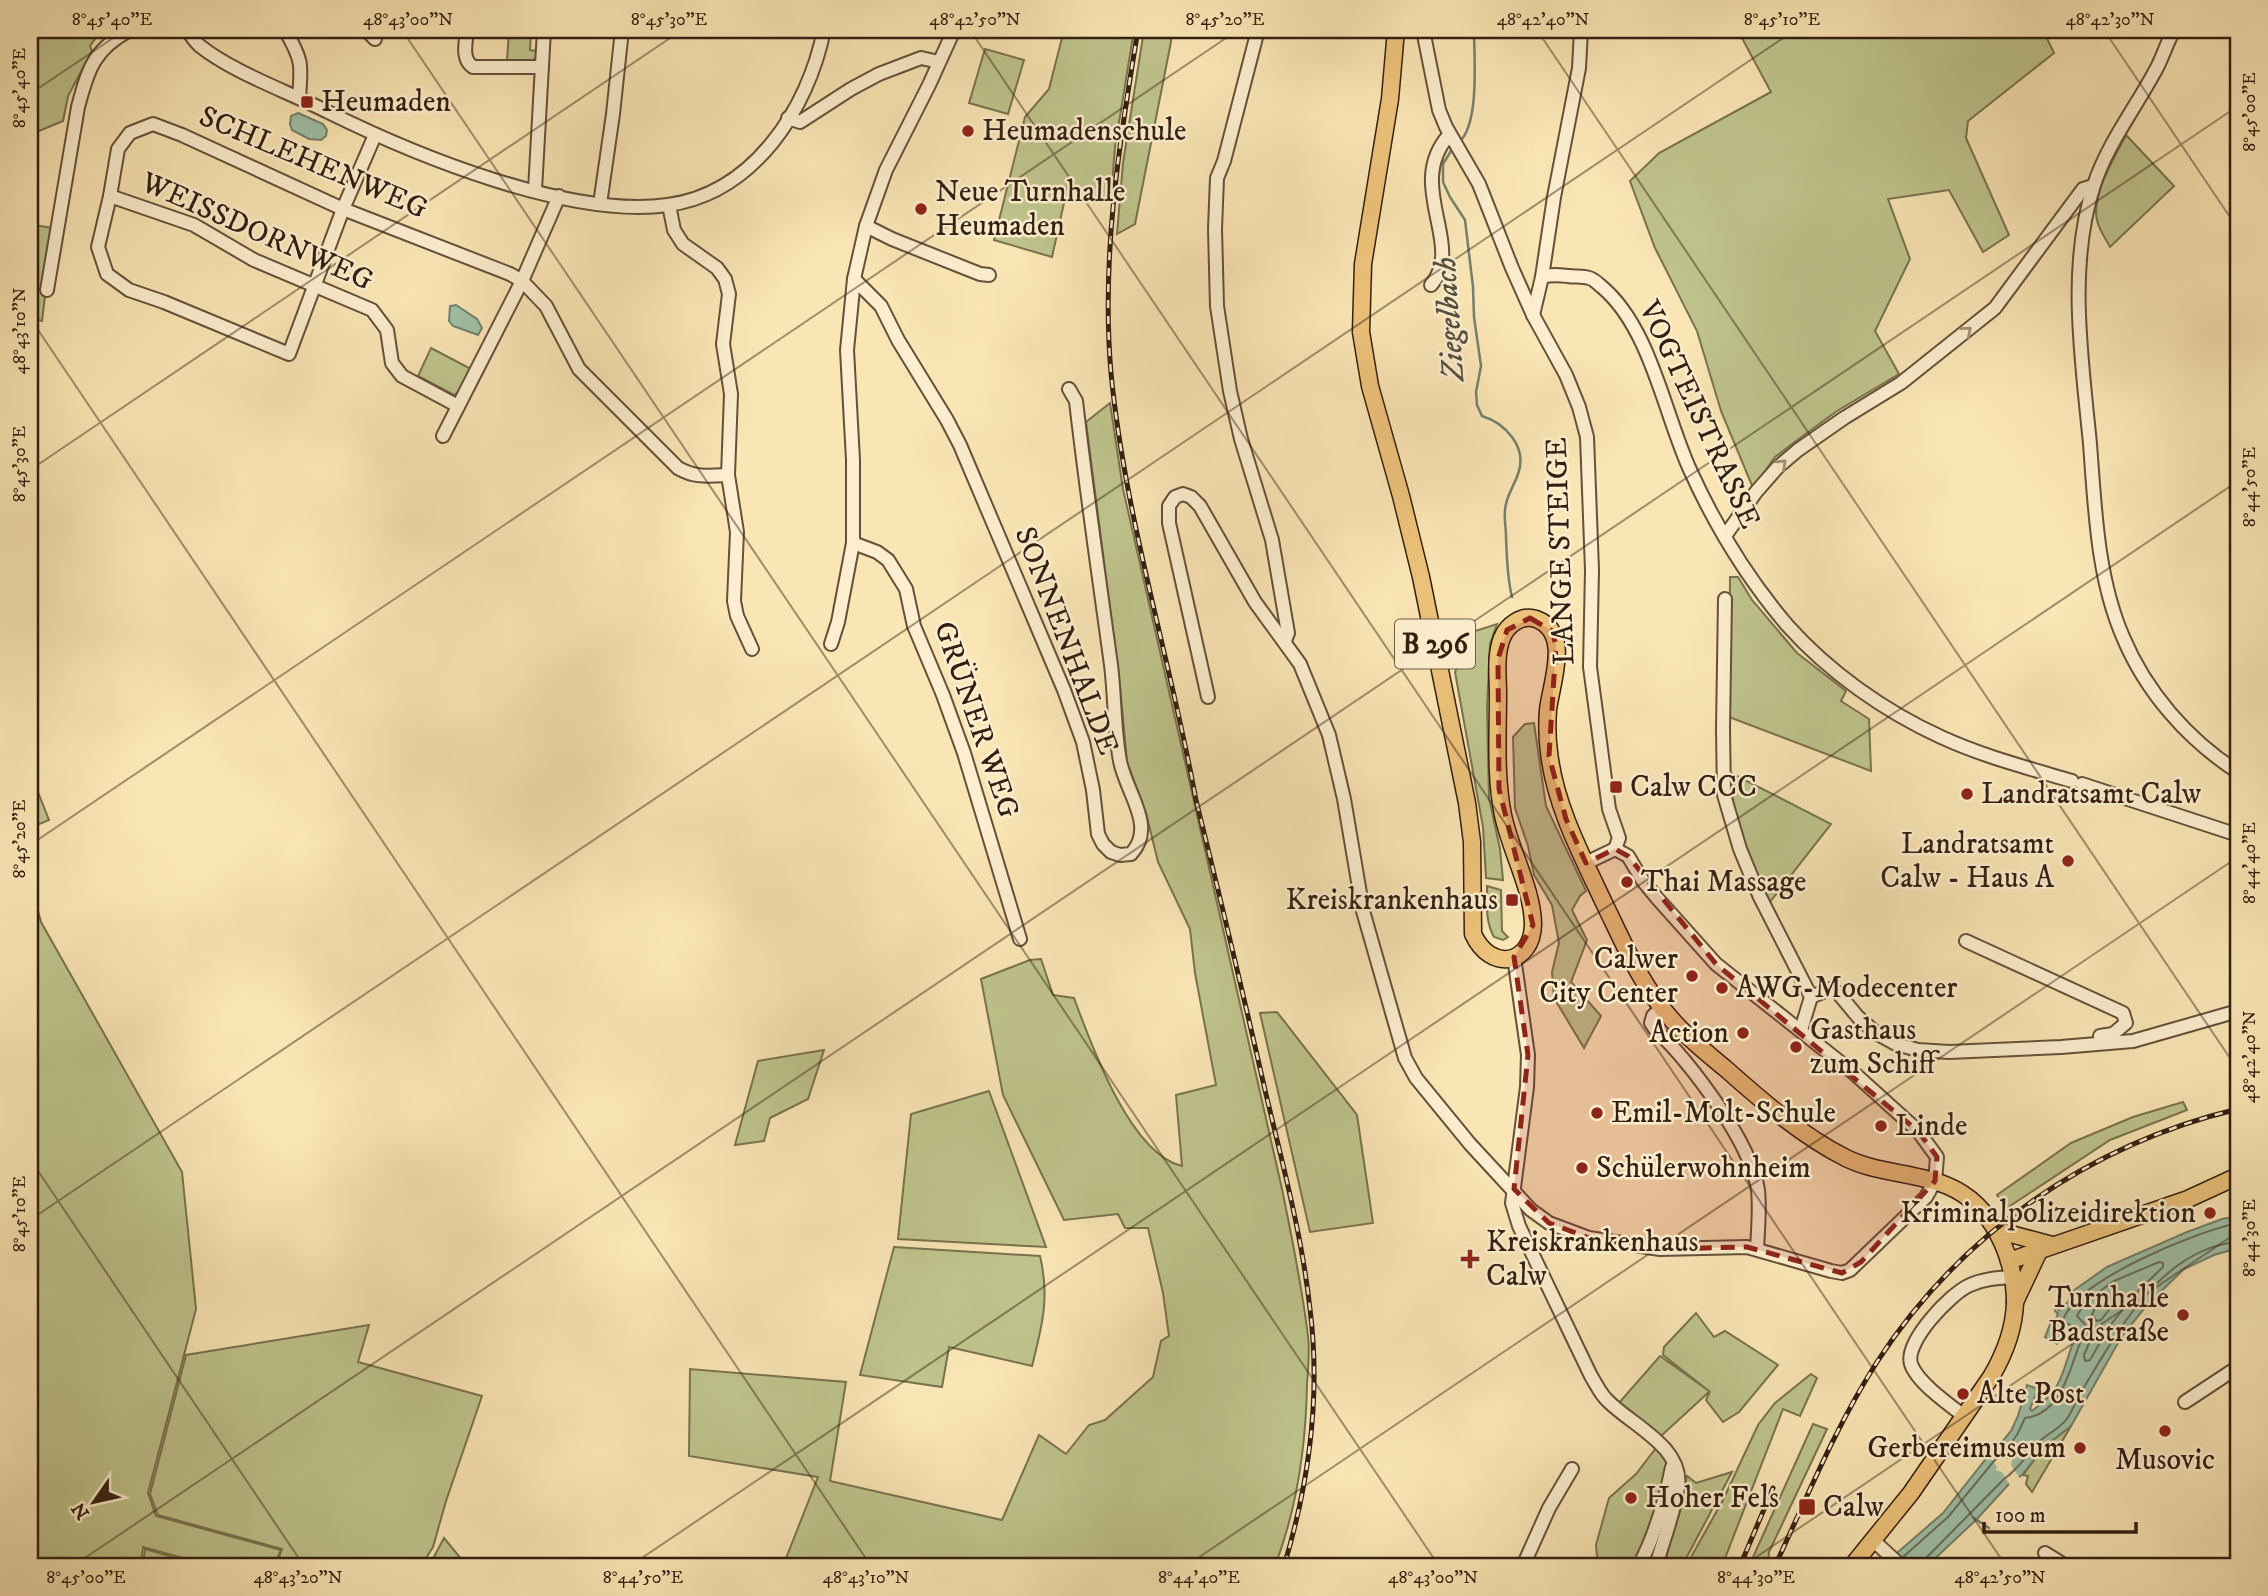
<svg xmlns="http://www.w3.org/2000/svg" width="2268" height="1596" font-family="'IM FELL DW Pica',serif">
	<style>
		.green { fill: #bfc48c; stroke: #79724f; stroke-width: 2 }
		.water { fill: #9fc0a7; stroke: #74806b; stroke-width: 2 }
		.pier { fill: #fae5b4 }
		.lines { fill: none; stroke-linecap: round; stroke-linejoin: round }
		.shore { stroke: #69705c; stroke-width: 2 }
		.stream { stroke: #74806b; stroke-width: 2.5 }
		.minor-casing { stroke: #65503a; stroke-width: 16 }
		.major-casing { stroke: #331f12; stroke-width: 19 }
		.minor { stroke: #fceece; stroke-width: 12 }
		.major { stroke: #edc27a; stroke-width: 16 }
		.rail-casing { stroke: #331f12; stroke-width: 5 }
		.rail { stroke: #fceece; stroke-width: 2.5; stroke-dasharray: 8; stroke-linecap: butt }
		.oneway { stroke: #a29179 }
		.marked { fill: #8f2418; fill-opacity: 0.2; stroke: #8f2418; stroke-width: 5; stroke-dasharray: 14 9; stroke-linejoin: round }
		.ticks { fill: none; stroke: #331f12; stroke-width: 2; stroke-opacity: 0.45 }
		.poi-dot { fill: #8f2418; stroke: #fceece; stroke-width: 2.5 }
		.labels { text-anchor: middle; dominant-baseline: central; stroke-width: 5; stroke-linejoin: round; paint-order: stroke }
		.shield { fill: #fceece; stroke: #6f5d4a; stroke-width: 2 }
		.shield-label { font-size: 28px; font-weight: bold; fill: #331f12 }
		.poi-label { font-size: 30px; fill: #331f12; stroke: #fceece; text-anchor: start }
		.street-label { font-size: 30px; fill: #331f12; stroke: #fceece }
		.water-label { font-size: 32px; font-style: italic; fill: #534f3f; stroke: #fceece }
		.neatline { fill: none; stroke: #331f12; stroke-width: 2.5 }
		.ticks-label { font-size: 18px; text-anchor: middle; fill: #331f12 }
	</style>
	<rect width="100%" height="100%" fill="#fae5b4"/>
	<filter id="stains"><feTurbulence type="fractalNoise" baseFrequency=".00286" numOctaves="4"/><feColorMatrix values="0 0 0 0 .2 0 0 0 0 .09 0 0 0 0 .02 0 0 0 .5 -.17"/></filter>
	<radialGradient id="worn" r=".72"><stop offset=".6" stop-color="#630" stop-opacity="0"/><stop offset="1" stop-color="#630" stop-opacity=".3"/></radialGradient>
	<!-- green -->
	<g class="green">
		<path d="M30,30H86L95,39L90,46L92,51L68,96L63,121L34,133L30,130Z"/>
		<path d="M1064,30H1134L1115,147L1111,198L1078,199L1068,185L1052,257L994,240L1025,117L1049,89Z"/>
		<path d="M1144,30H1171V42L1135,224L1117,234L1123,163Z"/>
		<path d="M1735,30H1941L1950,35L1964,30H2043L2054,53L1968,121L1966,138L2009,235L1983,252L1949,190L1888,199L1910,259L1875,331L1899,374L1837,411L1792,444L1775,457L1753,488L1721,411L1697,331L1655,248L1630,181L1659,153L1771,92L1743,40Z"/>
		<path d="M509,31H531L530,50L538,51L537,57L530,62L507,60Z"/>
		<path d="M985,49L1024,60L1008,114L969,103Z"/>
		<path d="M2126,135L2174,186L2110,247C2104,236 2096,225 2096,212C2097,185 2114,158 2126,135Z"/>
		<path d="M34,225L53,228L43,292L45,296L42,321L30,317V262Z"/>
		<path d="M431,348L471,369L460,391L454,395L418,376Z"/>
		<path d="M1110,403L1123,489L1282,1189C1292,1238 1302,1286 1308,1336C1310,1351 1308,1368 1307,1384C1306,1446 1297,1508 1275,1566H783L818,1477L689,1456L690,1369L846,1382L830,1481L1002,1520L1039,1435L1066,1454L1089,1425L1105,1420L1153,1377L1161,1341L1169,1336L1163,1293L1148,1228H1125L1118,1214L1064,1220L1003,1095L981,979L1030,960L1041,959L1053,995L1074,998C1091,1044 1130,1154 1182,1166L1176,1095L1216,1085L1195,973L1190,929L1158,862L1146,813L1127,762L1120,686L1086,422Z"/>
		<path d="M1730,577H1738L1752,600L1797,653L1846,691L1841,701L1869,719L1871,771L1729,717Z"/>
		<path d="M1497,624L1490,644L1487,708L1489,798L1500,849L1503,880L1486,878L1483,827L1455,672L1472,632Z"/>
		<path d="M1534,723L1546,806L1586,891L1580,896L1572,910L1587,940L1571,982L1601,1016L1584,1048L1554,998L1552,972L1559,943L1552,905L1534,875L1528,846L1515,808L1513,737L1525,724Z"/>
		<path d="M30,772L49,820L30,828Z"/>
		<path d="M1731,773L1831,824L1770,902C1747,865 1731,815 1731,773Z"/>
		<path d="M30,881L41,922L182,1172L196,1309L148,1493L156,1516L281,1550L274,1566H212L143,1547L141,1566H30Z"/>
		<path d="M1487,886L1501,890L1502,931L1508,937L1503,940L1494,937C1485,921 1487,903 1487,886Z"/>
		<path d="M1277,1012L1357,1115L1373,1223L1310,1232L1260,1013Z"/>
		<path d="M824,1050L808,1099L770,1118L764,1141L735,1145L758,1061Z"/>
		<path d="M989,1091L1046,1247L898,1239L911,1114Z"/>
		<path d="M2183,1102L2187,1110L2110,1140L2007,1208L1997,1195L2071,1143L2133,1117Z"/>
		<path d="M894,1247L1040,1256C1050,1298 1042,1326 1032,1366L949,1347L942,1387L860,1375Z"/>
		<path d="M1696,1313L1714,1337L1725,1331L1778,1365L1739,1412L1723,1422L1706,1400L1710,1391L1660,1437L1619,1403L1660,1356L1709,1391L1663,1355L1664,1347Z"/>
		<path d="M369,1325L358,1362L482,1396L446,1501L433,1547L421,1566H276L282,1549L158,1515L150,1494L186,1355Z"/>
		<path d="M1811,1374L1817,1378L1800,1416L1783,1409L1722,1566H1686L1723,1500L1758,1425L1775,1403Z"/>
		<path d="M1813,1424L1827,1429L1769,1552L1768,1566H1749Z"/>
		<path d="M2071,1426L2032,1492L2026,1484L2028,1476L2023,1475L2044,1447Z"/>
		<path d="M1656,1448L1671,1460L1646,1545L1656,1548L1652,1566H1598L1596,1545L1609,1498L1636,1474Z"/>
		<path d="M1732,1472L1682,1566H1664L1687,1476L1696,1483Z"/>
		<path d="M444,1538L467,1566H429Z"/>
		<path d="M145,1549L204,1566H143Z"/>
	</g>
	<!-- water -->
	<g class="water">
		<path d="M298,113L323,124L327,130L326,136L321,140L309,139L292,130L290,124L291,116Z"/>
		<path d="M456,305L477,319L482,328L478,335L453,326L449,321L450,306Z"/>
		<path d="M2238,1216V1248L2214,1255L2184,1269L2147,1305L2122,1336L2071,1426L2044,1447L2022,1475L2009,1484L1977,1519L1927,1566H1882L1943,1513L1989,1455L1998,1447L2011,1431L2018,1416L2027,1385L2038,1389L2030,1409L2032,1411C2039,1405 2047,1399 2053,1392C2065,1376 2067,1354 2076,1336L2067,1330L2057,1344L2045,1337L2051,1322L2054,1323L2058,1314L2055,1311L2056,1307L2059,1310L2069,1301L2070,1293L2107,1267L2187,1232L2222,1219Z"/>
	</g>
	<!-- pier -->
	<path class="pier" d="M1996,1447L2006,1459H2012L2011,1465L2021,1480L2011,1487L2002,1472L1996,1470L1997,1467L1988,1454Z"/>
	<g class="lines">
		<!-- shore -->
		<g class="shore">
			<path d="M2159,1262L2163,1263V1267L2134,1295L2109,1327L2090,1360L2085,1361L2084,1355C2094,1333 2093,1333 2077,1316L2085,1302L2114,1281Z"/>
			<path d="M2112,1296L2116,1297V1301L2101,1320L2097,1321L2092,1315L2095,1308Z"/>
			<path d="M1903,1557L1948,1517L1994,1461L2004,1452L2017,1435L2025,1418C2063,1414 2070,1366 2082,1338L2079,1330L2063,1321C2073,1281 2198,1231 2238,1223"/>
			<path d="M1923,1566L1925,1559L2004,1479C2021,1467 2027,1453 2041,1440C2049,1433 2060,1428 2066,1420C2072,1412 2076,1401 2081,1392C2117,1333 2161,1248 2238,1242"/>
		</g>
		<!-- stream -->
		<g class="stream">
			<path d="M1459,142C1480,124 1474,56 1474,30"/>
			<path d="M1454,146L1443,164V182L1450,197L1465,220L1473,287L1474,317L1481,366L1476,392L1477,405L1482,416C1505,423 1528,447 1518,474C1514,486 1506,496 1505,510C1504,519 1506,528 1506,537C1507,558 1507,577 1512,597"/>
			<path d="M1974,1518L1989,1528"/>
		</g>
		<!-- minor casing -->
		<g class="minor-casing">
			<g id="minor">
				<path d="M187,30C191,35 195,42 200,46C234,73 289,92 328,112C415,155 570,219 668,205C754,193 808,109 824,30"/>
				<path d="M285,30C302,59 302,64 299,97"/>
				<path d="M366,30L375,39"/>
				<path d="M467,30C466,42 461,59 473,67H542"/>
				<path d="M1258,30L1224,161L1217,178L1215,229L1217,306L1230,391L1241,439L1272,540L1288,633L1285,641"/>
				<path d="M1423,30L1439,110L1446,127L1479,184L1512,268L1533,315L1566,375L1579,407L1587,437L1592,570L1590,667L1609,809L1619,838L1615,849L1586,863"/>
				<path d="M2174,30C2166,44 2162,60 2154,73C2134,110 2107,145 2094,185C2067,268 2082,359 2090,444C2095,508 2097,577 2123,637C2146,692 2188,740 2238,772"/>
				<path d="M788,118L800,122L851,89L879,74L921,58L939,62"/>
				<path d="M375,135L343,209L289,354L164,302L129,290L107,274L98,247L110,196L118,149L130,133L153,124L182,135L343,209L510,274L522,281L546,306L579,369L678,468C695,478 709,476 728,475"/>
				<path d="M535,190L544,30"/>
				<path d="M110,196L194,225L254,260L372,310L387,330L392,363L402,376L458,406"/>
				<path d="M600,204L613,114L622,30"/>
				<path d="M669,205L674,230L683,244L717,268L725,279L729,294L723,344L731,394L728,475L737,532L734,601L737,616L752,649"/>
				<path d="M866,226L892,239L980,274L989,275"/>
				<path d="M1542,277C1551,274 1559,275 1568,276C1575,277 1583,276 1589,278C1594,279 1598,284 1602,287C1651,328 1665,417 1691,472C1716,527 1748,579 1787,625C1829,672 1884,711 1941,737C1982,756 2028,768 2072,781"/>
				<path d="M854,279L881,306L898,340L947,420L960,445L1064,690L1083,742L1093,790L1098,834L1103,844L1111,852L1120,855L1131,854C1157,826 1126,793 1120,761C1114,729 1115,697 1111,665C1099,577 1086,489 1076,401L1069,389"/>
				<path d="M1431,285C1466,245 1404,186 1449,135"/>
				<path d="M47,290L78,107C88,69 94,49 130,30"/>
				<path d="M1533,315L1542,277L1554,197L1579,68L1581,30"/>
				<path d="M443,436L522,281L559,196"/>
				<path d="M1725,536L1756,492L1778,467L1798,450L1844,418L1901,383L1995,308L2080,193L2083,189L2093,186"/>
				<path d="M853,543L877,552L888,560L906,589L914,626L943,695L964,753L1020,939"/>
				<path d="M1725,599L1723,729L1724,795L1740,849L1759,895L1811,997L1801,1030"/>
				<path d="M831,644L838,622L853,543V460L847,350L854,279L866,226L886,170L929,85L954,30"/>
				<path d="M1208,697L1169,523V506L1175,497L1183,494L1191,497L1200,506L1255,602L1300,664L1329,735L1344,799L1363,911L1405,1058L1416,1078L1470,1144L1531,1210L1549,1223L1589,1238L1660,1249L1747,1247L1831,1271L1842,1273L1850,1270L1926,1197L1935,1181L1937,1157L1918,1131L1855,1074L1716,964L1657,898L1643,881L1628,856L1615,849"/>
				<path d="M2082,784L2238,835"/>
				<path d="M1966,941L2123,1013L2126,1023L2113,1034L2100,1036"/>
				<path d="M1514,957L1528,1055L1527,1087L1512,1203L1519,1226L1591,1376C1596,1384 1600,1393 1606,1399C1629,1424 1684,1446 1678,1487C1674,1514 1663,1541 1656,1566"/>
				<path d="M1811,997L1830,989L1838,993L1858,1017L1876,1033L1896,1044L1918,1050L1949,1052L2061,1047L2133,1041L2238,1011"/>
				<path d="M1661,1008L1653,1016L1651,1023L1655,1029C1690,1062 1751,1142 1758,1190C1760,1209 1758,1230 1757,1249"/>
				<path d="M2185,1402L2238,1367"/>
				<path d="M1964,1416C1948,1404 1917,1382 1911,1364C1904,1342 1951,1293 1970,1285C1983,1279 1997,1278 2012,1277"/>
				<path d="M1874,1541L1901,1566"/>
				<path d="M2045,1553L2066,1566"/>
				<path d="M1523,1566L1549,1508L1572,1469"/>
				<path d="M1639,1566C1655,1535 1665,1502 1672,1467"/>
			</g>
		</g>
		<!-- major casing -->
		<g class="major-casing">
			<g id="major">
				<path d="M1396,30L1390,99L1363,264L1361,332L1370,386L1401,496L1421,577L1467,803L1472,842L1473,934C1491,973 1532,964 1533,925C1533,890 1510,850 1503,815C1495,776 1498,734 1498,694C1498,677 1495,655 1502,638C1507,625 1522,614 1536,619C1572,632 1551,683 1548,710C1547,724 1547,738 1549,752C1555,806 1582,856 1605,905C1625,946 1642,987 1673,1021C1689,1039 1708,1054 1726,1069C1762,1101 1802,1136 1846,1158C1878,1174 1916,1172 1948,1186C1993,1205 2015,1258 2015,1303C2014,1330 2004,1355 1991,1377L1911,1493L1852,1566"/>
				<path d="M1996,1230L2052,1245"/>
				<path d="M2009,1261L2188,1199L2238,1176"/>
				<path d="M2015,1302L2039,1251"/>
			</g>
		</g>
		<!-- minor -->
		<use href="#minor" class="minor"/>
		<!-- major -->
		<use href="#major" class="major"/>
		<!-- rail casing -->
		<g class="rail-casing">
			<g id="rail">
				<path d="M1138,30C1119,143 1101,258 1111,373C1125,518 1170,658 1196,800C1220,897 1243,993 1265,1090C1282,1162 1302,1235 1310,1309C1321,1396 1309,1483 1284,1566"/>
				<path d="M1740,1566L1773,1488"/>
				<path d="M1775,1566C1807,1497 1836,1426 1877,1362C1960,1234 2090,1144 2238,1109"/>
			</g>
		</g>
		<!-- rail -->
		<use href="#rail" class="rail"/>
	</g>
	<!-- one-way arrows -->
	<defs><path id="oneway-chevron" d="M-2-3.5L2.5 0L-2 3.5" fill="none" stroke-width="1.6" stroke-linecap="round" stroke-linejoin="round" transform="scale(1.75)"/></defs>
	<g class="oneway">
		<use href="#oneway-chevron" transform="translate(1967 331) rotate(-40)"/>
		<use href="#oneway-chevron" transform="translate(1782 464) rotate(-43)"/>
	</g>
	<!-- marked area -->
	<path class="marked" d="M1530,618L1552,631L1556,645L1549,756L1566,819L1586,863L1615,849L1628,856L1716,964L1918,1131L1937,1157L1935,1181L1861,1262L1842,1273L1747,1247L1660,1249L1589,1238L1549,1223L1514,1189L1528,1055L1514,957L1533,925L1499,789L1498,659L1507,630Z"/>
	<!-- ticks -->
	<path class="ticks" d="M402,30L1439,1566M970,30L2006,1566M1537,30L2238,1070M2104,30L2238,229M30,94L125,30M30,318L871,1566M30,470L682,30M30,845L1238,30M30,1159L304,1566M30,1220L1795,30M73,1566L2238,106M630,1566L2238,481M1186,1566L2238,857M1743,1566L2238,1232"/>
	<!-- markers -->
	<g class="poi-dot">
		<rect x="300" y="95" width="14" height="14" rx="3.5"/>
		<circle cx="968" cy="131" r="7"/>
		<circle cx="921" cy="209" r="7"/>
		<rect x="1609" y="780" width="14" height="14" rx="3.5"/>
		<circle cx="1967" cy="794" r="7"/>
		<circle cx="2068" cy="861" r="7"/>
		<circle cx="1627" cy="882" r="7"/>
		<rect x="1505" y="893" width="14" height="14" rx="3.5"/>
		<circle cx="1692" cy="976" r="7"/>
		<circle cx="1722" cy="988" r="7"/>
		<circle cx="1743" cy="1033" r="7"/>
		<circle cx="1796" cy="1047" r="7"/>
		<circle cx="1597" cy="1113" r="7"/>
		<circle cx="1881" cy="1126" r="7"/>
		<circle cx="1582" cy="1168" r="7"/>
		<circle cx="2210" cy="1213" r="7"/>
		<path d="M1466.5 1248.5h7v7h7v7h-7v7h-7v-7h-7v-7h7z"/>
		<circle cx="2183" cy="1315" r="7"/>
		<circle cx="1963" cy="1394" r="7"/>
		<circle cx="2165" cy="1431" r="7"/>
		<circle cx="2080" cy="1448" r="7"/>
		<circle cx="1631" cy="1498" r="7"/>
		<rect x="1798" y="1498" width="18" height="18" rx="3.5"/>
	</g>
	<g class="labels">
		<!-- shield labels -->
		<rect class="shield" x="1395" y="619.5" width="80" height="49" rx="5"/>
		<g class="shield-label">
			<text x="1435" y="644">B 296</text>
		</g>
		<!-- poi labels -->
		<g class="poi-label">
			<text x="321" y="102">Heumaden</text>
			<text x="982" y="131">Heumadenschule</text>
			<text x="935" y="192">Neue Turnhalle<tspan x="935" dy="34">Heumaden</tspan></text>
			<text x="1630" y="787">Calw CCC</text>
			<text x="1981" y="794">Landratsamt Calw</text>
			<text x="2054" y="844" text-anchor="end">Landratsamt<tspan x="2054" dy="34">Calw - Haus A</tspan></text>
			<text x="1641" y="882">Thai Massage</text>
			<text x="1498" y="900" text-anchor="end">Kreiskrankenhaus</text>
			<text x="1678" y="959" text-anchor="end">Calwer<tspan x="1678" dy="34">City Center</tspan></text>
			<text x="1736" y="988">AWG-Modecenter</text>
			<text x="1810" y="1030">Gasthaus<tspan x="1810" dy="34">zum Schiff</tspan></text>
			<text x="1729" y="1033" text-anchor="end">Action</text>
			<text x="1611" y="1113">Emil-Molt-Schule</text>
			<text x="1895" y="1126">Linde</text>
			<text x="1596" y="1168">Schülerwohnheim</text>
			<text x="2196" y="1213" text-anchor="end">Kriminalpolizeidirektion</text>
			<text x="1486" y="1242">Kreiskrankenhaus<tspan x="1486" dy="34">Calw</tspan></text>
			<text x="2169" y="1298" text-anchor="end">Turnhalle<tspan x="2169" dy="34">Badstraße</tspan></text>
			<text x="1977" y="1394">Alte Post</text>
			<text x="2066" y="1448" text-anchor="end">Gerbereimuseum</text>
			<text x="2165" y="1460" text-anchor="middle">Musovic</text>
			<text x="1645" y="1498">Hoher Fels</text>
			<text x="1823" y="1507">Calw</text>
		</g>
		<!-- street labels -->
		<g class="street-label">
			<text transform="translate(313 163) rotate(23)">SCHLEHENWEG</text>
			<text transform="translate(257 232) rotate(24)">WEISSDORNWEG</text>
			<text transform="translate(1699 415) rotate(65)">VOGTEISTRASSE</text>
			<text transform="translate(1561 551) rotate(-92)">LANGE STEIGE</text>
			<text transform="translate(1066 641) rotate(69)">SONNENHALDE</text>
			<text transform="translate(976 720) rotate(71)">GRÜNER WEG</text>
		</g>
		<!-- water labels -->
		<g class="water-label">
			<text transform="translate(1450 319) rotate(-94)">Ziegelbach</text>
		</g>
	</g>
	<!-- margin -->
	<rect width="2268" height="1596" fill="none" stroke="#fae5b4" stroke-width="77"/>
	<!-- north arrow -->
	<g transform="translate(94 1502) rotate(236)" stroke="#fceece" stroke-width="5" paint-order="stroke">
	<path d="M0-5L12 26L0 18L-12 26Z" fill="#331f12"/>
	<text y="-10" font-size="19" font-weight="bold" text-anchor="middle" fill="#331f12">N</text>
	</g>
	<!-- scale -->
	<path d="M1984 1522v10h152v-10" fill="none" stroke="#331f12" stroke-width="3.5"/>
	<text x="1995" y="1522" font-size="21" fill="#331f12" stroke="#fceece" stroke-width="5" paint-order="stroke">100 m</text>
	<rect x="38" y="38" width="2192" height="1520" class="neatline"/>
	<g class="ticks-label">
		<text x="112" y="25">8°45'40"E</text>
		<text x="408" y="25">48°43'00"N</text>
		<text x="669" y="25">8°45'30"E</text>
		<text x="975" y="25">48°42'50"N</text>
		<text x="1225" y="25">8°45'20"E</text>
		<text x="1543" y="25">48°42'40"N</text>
		<text x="1782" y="25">8°45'10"E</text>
		<text x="2110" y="25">48°42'30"N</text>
		<text transform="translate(19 88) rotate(-90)" y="6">8°45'40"E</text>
		<text transform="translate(2249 112) rotate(-90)" y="6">8°45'00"E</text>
		<text transform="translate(19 331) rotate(-90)" y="6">48°43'10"N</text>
		<text transform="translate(19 464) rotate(-90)" y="6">8°45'30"E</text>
		<text transform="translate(2249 487) rotate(-90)" y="6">8°44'50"E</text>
		<text transform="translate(19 839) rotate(-90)" y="6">8°45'20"E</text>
		<text transform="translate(2249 863) rotate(-90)" y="6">8°44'40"E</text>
		<text transform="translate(2249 1057) rotate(-90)" y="6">48°42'40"N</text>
		<text transform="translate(19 1214) rotate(-90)" y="6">8°45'10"E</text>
		<text transform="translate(2249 1238) rotate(-90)" y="6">8°44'30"E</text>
		<text x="86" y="1583">8°45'00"E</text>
		<text x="298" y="1583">48°43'20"N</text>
		<text x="643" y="1583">8°44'50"E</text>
		<text x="866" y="1583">48°43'10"N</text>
		<text x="1199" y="1583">8°44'40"E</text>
		<text x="1433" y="1583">48°43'00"N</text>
		<text x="1756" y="1583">8°44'30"E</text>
		<text x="2000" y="1583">48°42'50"N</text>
	</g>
	<rect width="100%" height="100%" filter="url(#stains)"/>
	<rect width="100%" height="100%" fill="url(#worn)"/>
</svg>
